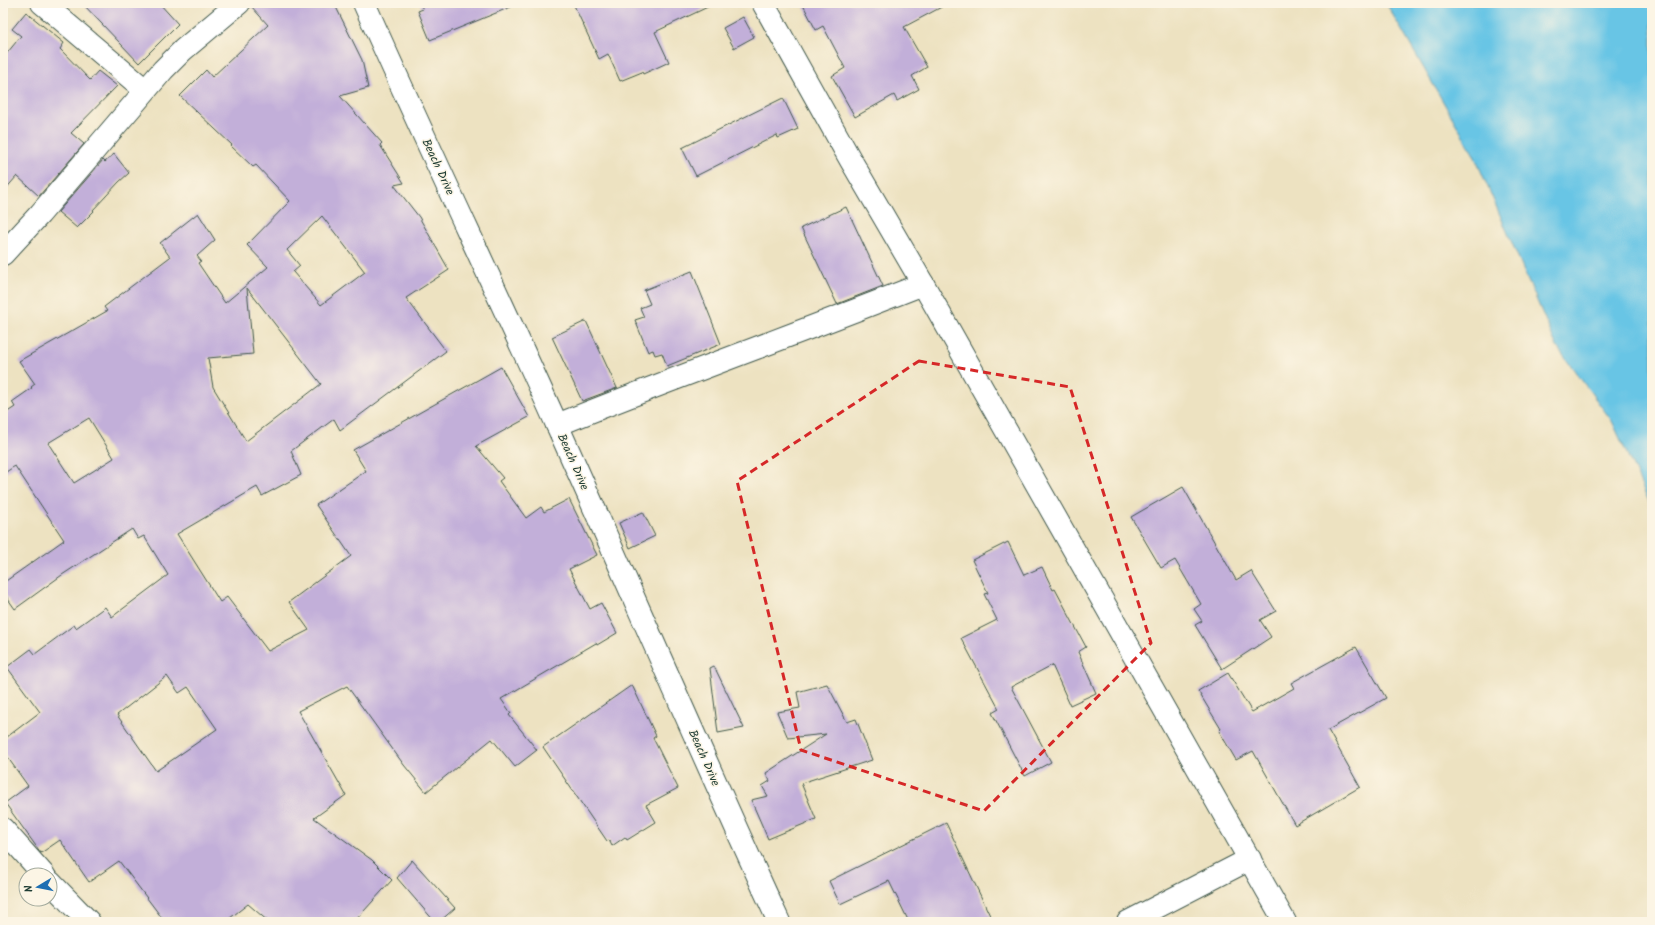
<svg xmlns="http://www.w3.org/2000/svg" width="1655" height="925" font-family="Kalam,sans-serif">
	<style>
		.water { fill: #67c5e5; stroke: #43818c }
		.building { fill: #c2afd9; fill-rule: evenodd }
		.lines { fill: none; stroke-linecap: round; stroke-linejoin: round }
		.street-casing { stroke: #3e5649; stroke-width: 24 }
		.secondary-casing { stroke: #3e5649; stroke-width: 24 }
		.street { stroke: #fff; stroke-width: 22 }
		.secondary { stroke: #fff; stroke-width: 22 }
		.marked { fill: none; stroke: #d62828; stroke-width: 3; stroke-dasharray: 8 5; stroke-linejoin: round }
		.labels { text-anchor: middle; dominant-baseline: central; stroke-width: 3; stroke-linejoin: round; paint-order: stroke }
		.street-label { font-size: 12px; fill: #1f3d34; stroke: #fcf5e5 }
	</style>
	<rect width="100%" height="100%" fill="#fcf5e5"/>
	<filter id="ink" filterUnits="userSpaceOnUse"><feTurbulence type="fractalNoise" baseFrequency=".025" numOctaves="2"/><feDisplacementMap in="SourceGraphic" scale="8" xChannelSelector="R" yChannelSelector="G"/><feConvolveMatrix kernelMatrix="1 2 1 2 8 2 1 2 1" color-interpolation-filters="sRGB"/></filter>
	<filter id="wash" filterUnits="userSpaceOnUse"><feTurbulence type="fractalNoise" baseFrequency=".012" numOctaves="4" result="noise"/><feDisplacementMap in="SourceGraphic" scale="16" xChannelSelector="R" yChannelSelector="G"/><feGaussianBlur stdDeviation="0.9" result="paint"/><feColorMatrix in="noise" values="0 0 0 0 0 0 0 0 0 0 0 0 0 0 0 0 0 1.4 0 .05"/><feComposite in="paint" operator="in"/></filter>
	<g filter="url(#wash)">
		<rect width="100%" height="100%" fill="#ede2c1"/>
		<!-- water -->
		<path class="water" d="M1386,3H1652V508L1612,421L1557,347L1474,155Z"/>
		<g id="blocks">
			<!-- building -->
			<g class="building">
				<path d="M82,3H159L178,24L139,63Z"/>
				<path d="M251,3H334L362,60L368,88L340,96L382,143L380,145L404,183L394,185L419,217L449,270L406,298L446,351L340,430L334,419L291,451L301,475L262,496L257,487L177,534L220,602L227,597L268,651L309,630L289,602L351,556L316,505L366,471L353,450L501,367L529,417L476,446L503,478L499,481L526,518L541,507L544,512L569,499L597,555L569,569L590,609L601,603L617,633L597,645L596,643L501,699L511,713L509,715L537,750L515,767L492,739L426,792L404,765L347,686L298,711L346,795L314,818L372,860L392,880L354,922H269L248,904L225,922H165L119,861L89,882L60,840L41,853L5,803L28,786L3,751V740L40,712L7,667L31,649L35,654L74,625L76,628L105,607L112,617L168,575L144,536L138,539L132,529L62,575L15,609L3,592V583L64,540L15,466L3,474V415L15,407L12,402L32,388L31,387L35,384L19,361L107,311L104,307L170,257L160,243L198,213L215,240L197,256L201,261L198,263L225,303L268,267L247,245L290,201L256,165L253,167L231,146L232,145L180,96L206,70L212,77L268,25L251,6ZM322,216L365,272L321,305L293,272L300,266L287,250ZM247,288L321,384L246,441L213,387L208,358L253,354ZM89,418L114,458L74,483L48,443ZM167,676L179,693L188,687L217,729L156,771L117,715Z"/>
				<path d="M419,3H518V4L430,40L418,11L423,9Z"/>
				<path d="M573,3H716L655,32L669,62L643,74L642,72L620,81L608,54L599,59Z"/>
				<path d="M802,3H949L904,27L927,67L912,76L919,89L897,101L894,95L855,117L832,76L845,68L823,26L816,30Z"/>
				<path d="M26,12L64,43L60,49L90,80L98,71L117,86L71,133L84,144L39,196L17,176L3,192V58L21,36L12,29Z"/>
				<path d="M743,17L754,37L734,48L723,28Z"/>
				<path d="M783,98L798,129L778,138L777,135L696,176L682,148Z"/>
				<path d="M114,154L129,173L119,182L93,210L94,211L77,228L58,212L103,160L105,162Z"/>
				<path d="M846,207L883,286L837,304L801,228Z"/>
				<path d="M692,271L721,344L667,366L662,353L655,355L653,350L648,352L635,320L644,317L640,308L650,304L644,290Z"/>
				<path d="M586,321L617,388L582,401L552,337Z"/>
				<path d="M1183,487L1236,580L1251,571L1276,611L1260,620L1271,637L1222,669L1195,625L1202,621L1194,609L1201,604L1175,560L1161,568L1131,517Z"/>
				<path d="M643,512L655,536L630,548L619,523Z"/>
				<path d="M1008,542L1024,575L1042,567L1053,590L1055,589L1086,647L1078,652L1096,693L1070,705L1052,665L1011,687L1051,762L1025,776L992,713L999,709L961,638L997,620L984,594L988,593L972,560Z"/>
				<path d="M1356,647L1386,698L1328,730L1360,787L1295,825L1253,751L1236,760L1219,731L1221,729L1198,691L1228,673L1252,712L1294,688L1291,683Z"/>
				<path d="M714,666L744,728L718,733L710,668Z"/>
				<path d="M827,684L847,722L856,719L872,760L801,783L816,819L768,839L751,800L768,796L762,786L770,781L766,773L826,734L788,738L777,712L800,708L797,692Z"/>
				<path d="M632,685L656,736L653,738L678,788L646,805L656,822L627,840L625,837L612,846L609,840L607,841L543,747Z"/>
				<path d="M946,823L993,922H909L889,881L840,904L829,881Z"/>
				<path d="M412,860L455,908L439,922H435L397,878Z"/>
			</g>
		</g>
	</g>
	<g filter="url(#ink)">
		<use href="#blocks" fill-opacity="0" stroke="#3e5649" stroke-width="1"/>
		<g class="lines">
			<!-- street casing -->
			<g class="street-casing">
				<g id="street">
					<path d="M42,3L145,90"/>
					<path d="M3,254L40,214L163,70L183,50L239,3"/>
					<path d="M923,284L1285,922"/>
					<path d="M557,425C678,376 802,332 923,284L850,159L763,3"/>
					<path d="M3,829L44,875"/>
					<path d="M50,882L89,922"/>
					<path d="M1128,922L1250,859"/>
				</g>
			</g>
			<!-- secondary casing -->
			<g class="secondary-casing">
				<path id="secondary" d="M364,3C427,145 494,285 558,427C632,592 703,758 779,922"/>
			</g>
			<!-- street -->
			<use href="#street" class="street"/>
			<!-- secondary -->
			<use href="#secondary" class="secondary"/>
		</g>
	</g>
	<!-- marked area -->
	<path class="marked" d="M919,361L1070,387L1151,643L984,811L801,750L737,481Z"/>
	<g class="labels">
		<!-- street labels -->
		<g class="street-label">
			<text transform="translate(438 167) rotate(65)">Beach Drive</text>
			<text transform="translate(573 462) rotate(66)">Beach Drive</text>
			<text transform="translate(704 758) rotate(66)">Beach Drive</text>
		</g>
	</g>
	<!-- margin -->
	<rect width="1655" height="925" fill="none" stroke="#fcf5e5" stroke-width="16"/>
	<!-- north arrow -->
	<g transform="translate(38 887) rotate(260)"><circle r="19" fill="#fcf5e5" stroke="#a4ab9e"/>
	<path d="M0-3L7 15L0 10L-7 15Z" fill="#1f6fb2"/>
	<text y="-6" font-size="11" font-weight="bold" text-anchor="middle" fill="#1f3d34">N</text>
	</g>
</svg>
